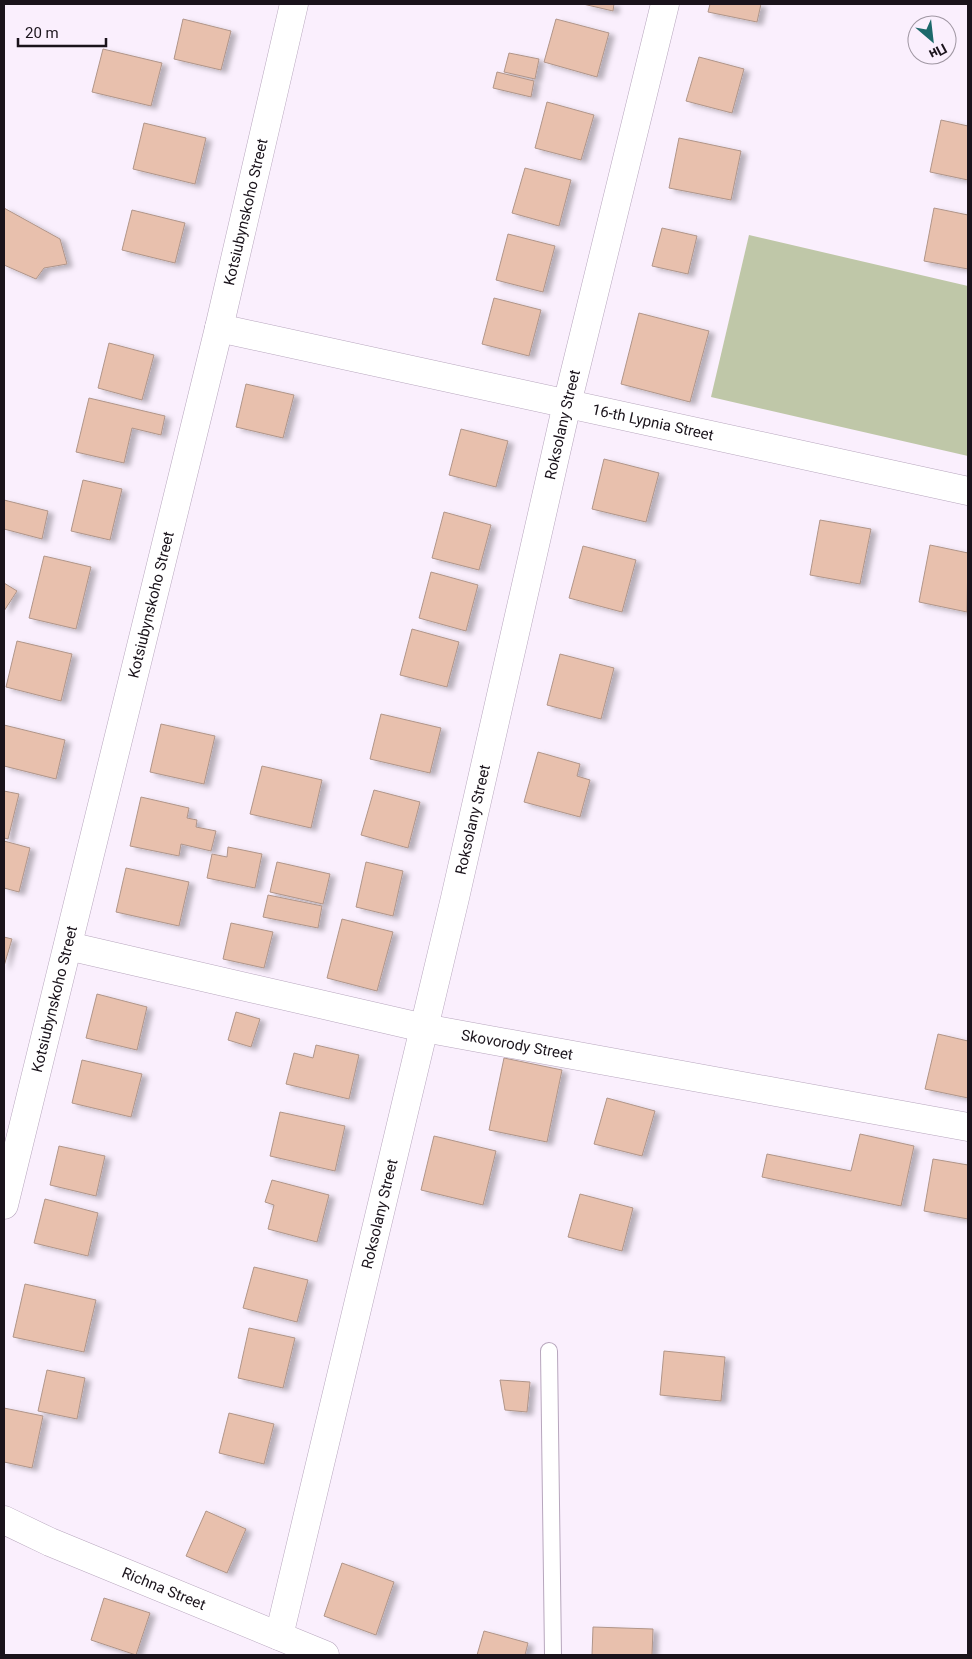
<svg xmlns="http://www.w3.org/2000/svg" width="972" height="1659" font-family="Roboto,sans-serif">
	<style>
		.green { fill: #bfc7a8 }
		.building { fill: #e8c0ad; stroke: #b09589; filter: url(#shadow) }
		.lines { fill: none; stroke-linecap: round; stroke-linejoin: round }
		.lane-casing { stroke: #b7a6bd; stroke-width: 18 }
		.street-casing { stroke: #b7a6bd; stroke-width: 29 }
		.lane { stroke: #fff; stroke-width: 16 }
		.street { stroke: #fff; stroke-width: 28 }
		.labels { text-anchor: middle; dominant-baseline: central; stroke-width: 5; stroke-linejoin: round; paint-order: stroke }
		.street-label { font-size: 15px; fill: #1a131b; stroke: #faeffd }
	</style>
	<defs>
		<filter id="shadow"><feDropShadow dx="5.5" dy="3" stdDeviation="2.5" flood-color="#0004"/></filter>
	</defs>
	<rect width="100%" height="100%" fill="#faeffd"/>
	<!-- green -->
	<path class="green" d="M749,235L968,286V456L711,397Z"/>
	<!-- building -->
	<g class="building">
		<path d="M583,4H614L613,11Z"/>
		<path d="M710,4H761L757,22L708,12Z"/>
		<path d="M183,19L231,31L221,70L174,59Z"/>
		<path d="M556,19L609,33L597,77L544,62Z"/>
		<path d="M103,49L162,63L151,106L92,92Z"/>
		<path d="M509,53L539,59L535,79L504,72Z"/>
		<path d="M699,57L744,69L732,113L686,101Z"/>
		<path d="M497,72L534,81L531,97L493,88Z"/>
		<path d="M547,102L594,115L581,160L535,148Z"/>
		<path d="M941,120L968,126V180L930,172Z"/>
		<path d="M144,123L206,138L195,184L133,169Z"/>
		<path d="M679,138L741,151L731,200L669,188Z"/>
		<path d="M525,168L571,180L559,226L512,213Z"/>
		<path d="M4,208L60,239L67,264L44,268L36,279L4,265Z"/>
		<path d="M934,208L968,215V269L924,261Z"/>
		<path d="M132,210L185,223L175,263L122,250Z"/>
		<path d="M662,228L697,236L688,274L652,266Z"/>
		<path d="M508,234L555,246L543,292L496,280Z"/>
		<path d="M494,298L541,310L529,356L482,344Z"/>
		<path d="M639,313L709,331L690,402L621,384Z"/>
		<path d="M109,343L154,355L142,400L98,388Z"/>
		<path d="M246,384L294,395L283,438L236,427Z"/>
		<path d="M89,398L165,416L161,435L132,428L124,463L76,452Z"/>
		<path d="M461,429L508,441L496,487L449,475Z"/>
		<path d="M604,459L659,473L646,522L592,509Z"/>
		<path d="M83,480L122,489L110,540L71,531Z"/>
		<path d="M4,500L48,511L42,539L4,529Z"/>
		<path d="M444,512L491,525L479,570L432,558Z"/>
		<path d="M820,520L871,529L860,584L810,575Z"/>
		<path d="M930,545L968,553L967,612L919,602Z"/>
		<path d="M583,546L636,560L622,612L569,598Z"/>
		<path d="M44,556L91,567L76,629L29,618Z"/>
		<path d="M431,572L478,585L466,631L419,618Z"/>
		<path d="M4,583L17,591L4,611Z"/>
		<path d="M412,629L459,642L447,687L400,675Z"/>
		<path d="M17,641L72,654L61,701L6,687Z"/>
		<path d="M560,654L614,668L601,719L547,705Z"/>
		<path d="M381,714L441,728L430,773L370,759Z"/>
		<path d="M161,724L215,736L204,784L150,772Z"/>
		<path d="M4,725L65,740L56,779L4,766Z"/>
		<path d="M538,752L580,764L577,776L590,780L580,817L524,802Z"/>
		<path d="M262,766L322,780L311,828L250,814Z"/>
		<path d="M374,790L420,802L408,848L361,835Z"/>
		<path d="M4,791L19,794L8,839L4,838Z"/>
		<path d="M141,797L189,808L187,818L197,820L196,827L216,831L211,851L181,844L179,856L130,846Z"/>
		<path d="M4,841L30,848L19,892L4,888Z"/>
		<path d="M228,847L262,854L255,888L207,878L212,854L227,857Z"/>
		<path d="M277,862L330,874L323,904L270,892Z"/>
		<path d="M366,862L403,871L393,916L356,907Z"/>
		<path d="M126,868L189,882L179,926L116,912Z"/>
		<path d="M268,895L322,906L318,928L263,917Z"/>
		<path d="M342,919L393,932L377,991L327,978Z"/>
		<path d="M231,923L273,932L264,968L223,959Z"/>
		<path d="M4,937L12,939L4,966Z"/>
		<path d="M97,994L147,1007L137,1050L86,1038Z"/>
		<path d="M236,1012L260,1019L251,1047L228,1040Z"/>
		<path d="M938,1034L968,1041V1098L925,1089Z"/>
		<path d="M316,1045L359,1055L349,1099L286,1084L294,1053L313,1058Z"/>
		<path d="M504,1058L562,1070L547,1142L489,1130Z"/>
		<path d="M82,1060L142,1074L131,1117L72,1103Z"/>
		<path d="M607,1098L655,1111L642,1156L594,1144Z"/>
		<path d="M280,1112L345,1126L335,1171L270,1156Z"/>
		<path d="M860,1134L914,1146L901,1206L762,1177L767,1154L851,1171Z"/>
		<path d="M434,1136L496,1151L483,1205L421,1190Z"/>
		<path d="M59,1146L105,1156L96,1196L50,1185Z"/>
		<path d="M933,1159L968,1165V1219L924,1211Z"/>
		<path d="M272,1180L329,1195L317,1242L268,1229L274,1205L265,1202Z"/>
		<path d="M580,1194L633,1208L622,1251L568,1237Z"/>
		<path d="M45,1199L98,1213L88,1256L34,1243Z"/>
		<path d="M254,1267L308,1280L297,1322L243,1308Z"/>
		<path d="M25,1284L96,1300L84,1352L13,1337Z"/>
		<path d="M249,1328L295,1338L283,1388L238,1378Z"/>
		<path d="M664,1351L725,1357L721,1401L660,1395Z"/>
		<path d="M47,1370L85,1378L77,1419L38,1411Z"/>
		<path d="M500,1380L530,1382L527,1412L505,1410Z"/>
		<path d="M4,1408L43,1416L32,1468L4,1462Z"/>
		<path d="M229,1413L274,1424L264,1464L219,1453Z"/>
		<path d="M206,1511L246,1529L227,1573L186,1556Z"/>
		<path d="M342,1563L394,1582L376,1635L324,1616Z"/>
		<path d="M104,1598L150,1613L136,1655L91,1640Z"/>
		<path d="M593,1627L653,1629L652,1655H592Z"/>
		<path d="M484,1631L528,1643L525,1655H477Z"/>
	</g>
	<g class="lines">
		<!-- lane casing -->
		<g class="lane-casing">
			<path id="lane" d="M549,1351L553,1655"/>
		</g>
		<!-- street casing -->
		<g class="street-casing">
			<g id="street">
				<path id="s1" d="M219,328L968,491"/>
				<path id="s2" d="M68,946L424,1028L968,1127"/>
				<path id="s3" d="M4,1205L219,328L294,4"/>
				<path id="s4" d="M4,1520L50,1542L325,1655"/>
				<path id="s5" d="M279,1636L455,898L567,404L665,4"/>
			</g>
		</g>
		<!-- lane -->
		<use href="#lane" class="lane"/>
		<!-- street -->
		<use href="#street" class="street"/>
	</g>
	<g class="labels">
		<!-- street labels -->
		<g class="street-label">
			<text stroke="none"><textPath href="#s3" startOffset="1022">Kotsiubynskoho Street</textPath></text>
			<text stroke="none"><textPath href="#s1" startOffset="444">16-th Lypnia Street</textPath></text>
			<text stroke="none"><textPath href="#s5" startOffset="1244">Roksolany Street</textPath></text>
			<text stroke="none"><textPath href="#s3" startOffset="618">Kotsiubynskoho Street</textPath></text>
			<text stroke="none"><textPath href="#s5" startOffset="839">Roksolany Street</textPath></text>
			<text stroke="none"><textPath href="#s3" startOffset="212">Kotsiubynskoho Street</textPath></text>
			<text stroke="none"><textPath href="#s2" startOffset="460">Skovorody Street</textPath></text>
			<text stroke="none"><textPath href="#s5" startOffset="434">Roksolany Street</textPath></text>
			<text stroke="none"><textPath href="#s4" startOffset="174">Richna Street</textPath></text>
		</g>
	</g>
	<!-- border -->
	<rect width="972" height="1659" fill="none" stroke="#1a131b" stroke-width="10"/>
	<!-- north arrow -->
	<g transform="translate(932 40) rotate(152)"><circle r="24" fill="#faeffd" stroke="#a097a3"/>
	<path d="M0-4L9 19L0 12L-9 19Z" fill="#1c696b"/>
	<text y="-8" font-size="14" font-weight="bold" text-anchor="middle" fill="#1a131b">Пн</text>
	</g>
	<!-- scale -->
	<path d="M18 38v8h88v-8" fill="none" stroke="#1a131b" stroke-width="2.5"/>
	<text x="25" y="38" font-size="15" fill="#1a131b" stroke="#faeffd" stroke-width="4" paint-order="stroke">20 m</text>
</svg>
